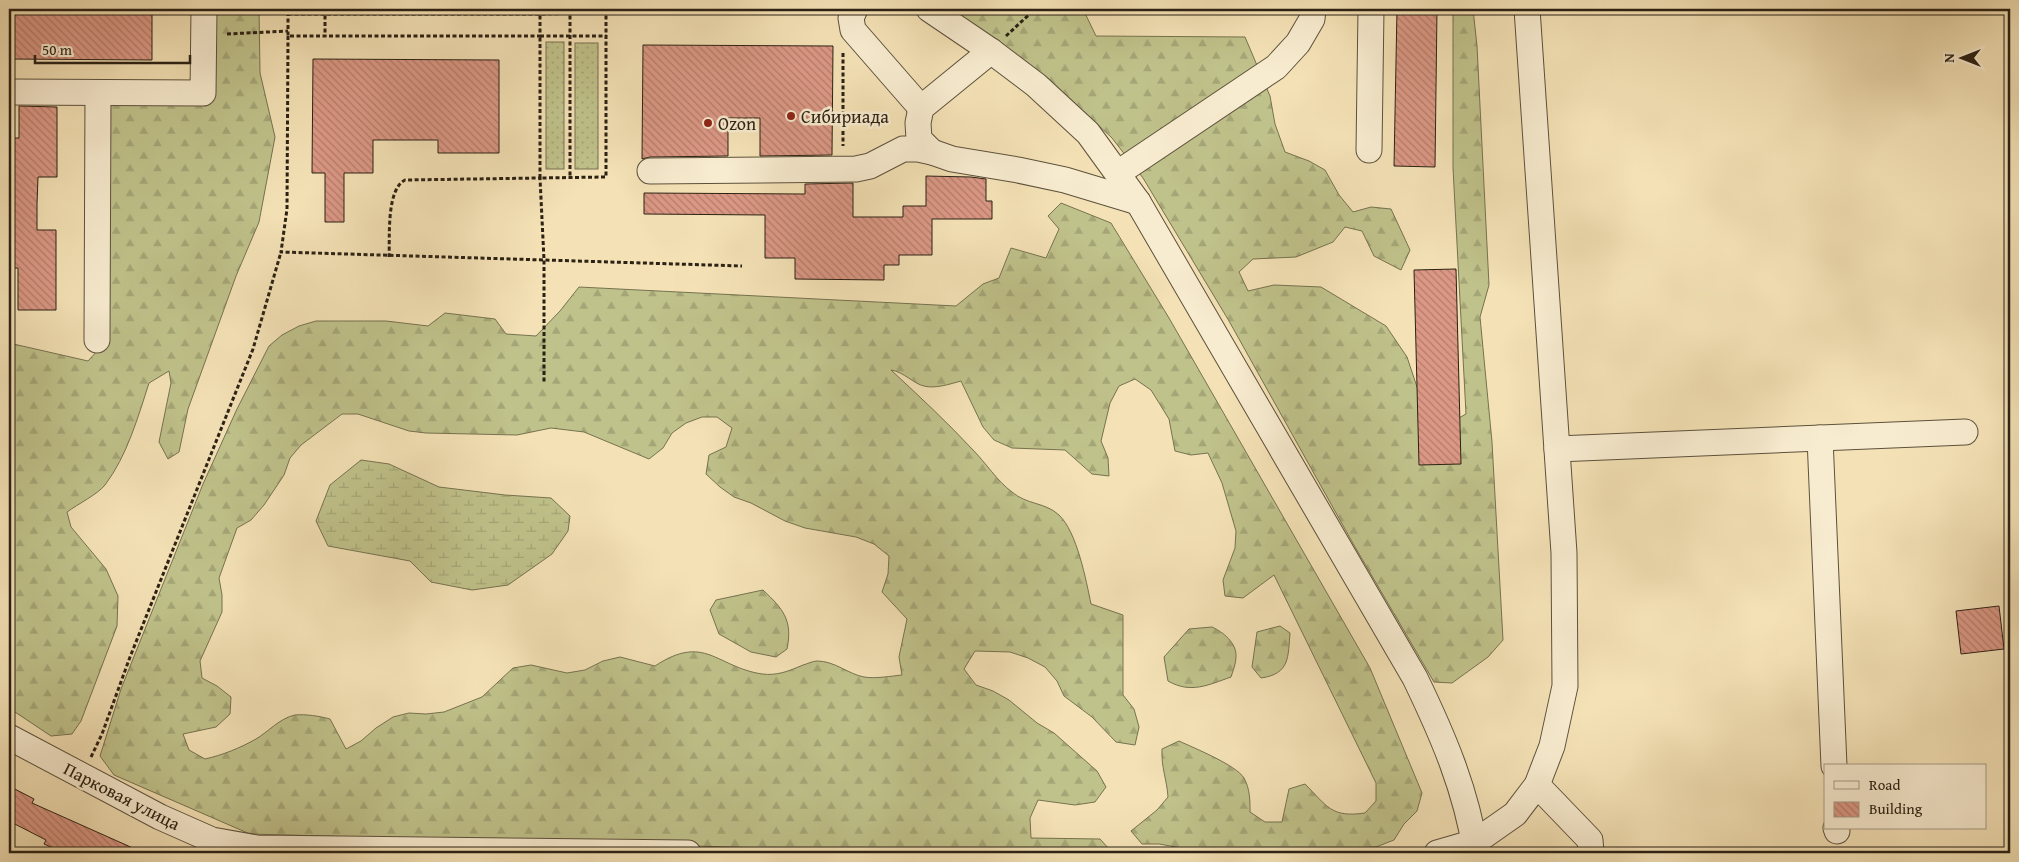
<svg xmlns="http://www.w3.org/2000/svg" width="2019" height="862" font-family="'Gentium Book Plus',serif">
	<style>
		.grass { fill: url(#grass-dots); stroke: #767250 }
		.forest { fill: url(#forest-firs); stroke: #767250; fill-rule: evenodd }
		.wetland { fill: url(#wetland-marsh); stroke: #767250 }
		.building { fill: url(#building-back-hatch); stroke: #2b2114 }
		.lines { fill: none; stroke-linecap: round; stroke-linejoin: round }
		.minor-casing { stroke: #5d513c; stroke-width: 27 }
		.path { stroke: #2b2114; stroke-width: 3; stroke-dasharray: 4 2.5; stroke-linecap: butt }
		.minor { stroke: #f8ecd0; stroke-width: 25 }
		.poi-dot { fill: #8f2418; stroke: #f8ecd0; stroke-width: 2 }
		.labels { text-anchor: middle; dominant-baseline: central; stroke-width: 5; stroke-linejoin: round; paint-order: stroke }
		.poi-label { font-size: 18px; fill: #2b2114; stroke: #f8ecd0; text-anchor: start }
		.street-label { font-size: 18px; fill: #2b2114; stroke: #f8ecd0 }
	</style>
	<defs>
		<pattern id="grass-dots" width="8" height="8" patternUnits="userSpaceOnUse" patternTransform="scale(1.25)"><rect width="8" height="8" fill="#c0c28b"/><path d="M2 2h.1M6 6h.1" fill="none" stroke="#a5a677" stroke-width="1.8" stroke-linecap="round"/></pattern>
		<pattern id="forest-firs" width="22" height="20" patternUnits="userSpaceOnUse" patternTransform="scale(1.25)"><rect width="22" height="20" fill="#c0c28b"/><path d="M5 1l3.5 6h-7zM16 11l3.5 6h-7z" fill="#a5a677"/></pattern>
		<pattern id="wetland-marsh" width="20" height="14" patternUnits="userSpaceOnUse" patternTransform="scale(1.25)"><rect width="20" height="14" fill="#c0c28b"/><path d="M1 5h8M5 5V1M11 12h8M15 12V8" fill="none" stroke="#a5a677"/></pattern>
		<pattern id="building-back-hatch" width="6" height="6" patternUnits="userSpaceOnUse" patternTransform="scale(1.25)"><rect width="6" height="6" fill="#dc9885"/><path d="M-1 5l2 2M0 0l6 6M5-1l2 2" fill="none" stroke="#b37c6c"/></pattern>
	</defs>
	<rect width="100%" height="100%" fill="#f4e2b6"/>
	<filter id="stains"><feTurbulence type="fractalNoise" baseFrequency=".004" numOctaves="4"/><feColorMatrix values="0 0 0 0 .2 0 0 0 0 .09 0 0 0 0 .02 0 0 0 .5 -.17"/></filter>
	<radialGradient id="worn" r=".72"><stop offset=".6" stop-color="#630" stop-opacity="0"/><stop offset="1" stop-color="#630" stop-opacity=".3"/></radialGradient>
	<!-- grass -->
	<g class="grass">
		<rect x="546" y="42" width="18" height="127"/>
		<rect x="575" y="43" width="23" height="126"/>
	</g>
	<!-- forest -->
	<g class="forest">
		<path d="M213,9H259L260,73L275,137L259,222L236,276L188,409L179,452L168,459L159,442L171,383L169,371L149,383C138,417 127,456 105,485C98,494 78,504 67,512L71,527L106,569L118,596L117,626L81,721L72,734L51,736L9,708V343L88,361L99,349L108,105L203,102Z"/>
		<path d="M947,9H1083L1096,36L1245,37L1270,96L1275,124L1285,152L1309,161L1325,170L1339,195L1353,212L1371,207L1391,209L1410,250L1401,270L1374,256L1362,231L1345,227L1333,242L1296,257L1253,259L1239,272L1248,291L1274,285L1321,287L1386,326L1407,357L1423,405L1450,423L1466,414L1453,168V9H1473L1477,46L1489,285L1480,317L1492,442L1503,640L1488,657L1452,683L1434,682L1355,547L1229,321L1143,178L1112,138L1049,79Z"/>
		<path d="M1061,203L1111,223L1169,318L1370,668L1422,793L1417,811L1404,824L1394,840L1376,847L1306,850H1193L1159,844H1142L1131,831L1157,810L1168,797C1167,780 1161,767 1162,749L1179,741C1194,748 1236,765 1244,778C1250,789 1250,800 1250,812L1265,822H1282L1289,789L1305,784C1327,806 1331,818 1365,813L1376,801V783L1274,575L1243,598L1225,596L1223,580L1235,548L1236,531L1222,483L1208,453L1191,455L1175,451L1169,419L1151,390L1135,379L1119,386L1110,403L1101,441L1108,458L1109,476L1092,474L1065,450L1012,448L994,440L983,427L961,381C950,384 935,389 924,386C914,384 904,372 891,370C919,396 947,422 973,450C986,463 997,481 1012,492C1027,505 1045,502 1059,515C1077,532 1086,580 1091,604L1123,615V695L1134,709L1139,727L1135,745L1116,742L1092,717L1064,696L1057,681L1045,667L1028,658L1010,652L975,651L964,669L976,685L993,691L1009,700L1037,723L1054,733L1097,771L1106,787L1095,802L1075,805L1038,800L1030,818L1031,838L1100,839L1110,850L1099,853H952L250,834L114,775L100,756L121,689L203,484L237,409L269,346L282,335L299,326L316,321H386L428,326L445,313L495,319L506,334L536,336L560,311L579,287L956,306L983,284L999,278L1011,248L1046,258L1059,229L1048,216ZM342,414H358L409,431L426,433L517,435L551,428L584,432L649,459L663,448L672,433L686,423L702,417H717L732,428L726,447L709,455L706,474L720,487L734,497L751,503L785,521L805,528L856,537L874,544L889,556L888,574L882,592L907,619L899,657L902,675C892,676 875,679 864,677C848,674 835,661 817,661C813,661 807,664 803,665C789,671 777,676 762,674C716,667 705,633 655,666L620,657L603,661L585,670L567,673L531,665L513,668L482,697L444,712L426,714L409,713L393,717L376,728L361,741L346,749L330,719C319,716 306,714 295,715C280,718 268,732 256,739C240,748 223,755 205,759L189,750L183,734L216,727L230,714L231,697L217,686L202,678L200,661L222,612V595L219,578L237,528L251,520L264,505L284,475L290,458L301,445Z"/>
		<path d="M763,590C783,609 793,620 787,649L776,657L751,652L719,634L710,610L716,600Z"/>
		<path d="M1280,626L1290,633C1288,657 1290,674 1261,678L1252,667L1257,632Z"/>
		<path d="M1212,627C1223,632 1237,643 1236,657C1236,663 1233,671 1231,677C1208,685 1191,694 1168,681L1164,657L1189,629Z"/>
	</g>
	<!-- wetland -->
	<path class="wetland" d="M361,460L389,464L439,487L505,495L551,498L570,516L568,531L552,554L508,585L472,590L431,582L410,561L328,546L316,521L330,485Z"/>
	<!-- building -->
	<g class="building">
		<path d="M9,9H152V60L9,59Z"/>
		<path d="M1397,9H1437L1435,167L1394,166Z"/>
		<path d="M643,45L833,46L832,155L760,156V118H728V156L650,157L642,159Z"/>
		<path d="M313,59L499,60V153H438V140H373V173H344V222H325V173H312Z"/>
		<path d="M19,106L57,107V177H38L37,204V230H56V310H18V268H9V138H19Z"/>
		<path d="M926,176L971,177L986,179V201H992V219H932V255H899V265H884V280L795,279V258H765V215L644,214V193L805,194V184L853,183V217H903V206H926Z"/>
		<path d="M1456,269L1461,464L1419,465L1414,270Z"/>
		<path d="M1999,606L2004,649L1961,654L1956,611Z"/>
		<path d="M9,786L34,799L32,803L144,853H65L44,844L46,840L9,821Z"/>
	</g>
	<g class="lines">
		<!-- minor casing -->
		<g class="minor-casing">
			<g id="minor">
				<path d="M855,9L851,18L853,30L921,108"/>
				<path d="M929,9L991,51L1036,85L1088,133L1138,202L1415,678C1443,736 1466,789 1476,853"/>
				<path d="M991,51L921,108L918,123L919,139L932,152L952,159L1018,170L1065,180L1138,202"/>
				<path d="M9,92L203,93L204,9"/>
				<path d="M1369,150L1371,9"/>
				<path d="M650,171L856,169L870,166L903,149H918L932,152"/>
				<path d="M1118,173L1276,67L1298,43L1312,19L1313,9"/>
				<path d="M97,340L98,93"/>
				<path d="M1820,438L1834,766"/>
				<path d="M1557,449L1965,432"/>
				<path d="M9,737L160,817L212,840L257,848L688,853"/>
				<path d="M1537,785L1590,840L1591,853"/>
				<path d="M1836,828L1837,831"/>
				<path d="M1437,853L1475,842L1515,814L1537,785L1552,746L1565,686L1564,553L1527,9"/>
			</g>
		</g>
		<!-- path -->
		<g class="path">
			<path d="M325,9V36"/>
			<path d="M540,9V14L761,10L830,12"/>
			<path d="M570,9V178"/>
			<path d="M606,9V36"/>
			<path d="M288,14H540V36H288V9"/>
			<path d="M227,34L288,31"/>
			<path d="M288,36L287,209L281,252L742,266"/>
			<path d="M540,36H606V177L540,178Z"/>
			<path d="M1006,36L1035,9"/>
			<path d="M843,53V146"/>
			<path d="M389,257C390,237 386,190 405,180L540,178L544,260V384"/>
			<path d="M91,757L102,734L130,657L253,349L281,252"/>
		</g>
		<!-- minor -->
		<use href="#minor" class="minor"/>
	</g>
	<!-- markers -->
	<g class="poi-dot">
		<circle cx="791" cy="116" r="5"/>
		<circle cx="708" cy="123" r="5"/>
	</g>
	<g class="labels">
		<!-- poi labels -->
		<g class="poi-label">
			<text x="801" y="116">Сибириада</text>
			<text x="718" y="123">Ozon</text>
		</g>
		<!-- street labels -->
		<g class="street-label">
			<text transform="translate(122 796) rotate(27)">Парковая улица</text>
		</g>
	</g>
	<!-- margin -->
	<rect width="2019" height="862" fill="none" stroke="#f4e2b6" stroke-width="30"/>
	<rect x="10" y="10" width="1999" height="842" fill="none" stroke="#2b2114" stroke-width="2.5"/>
	<rect x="15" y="15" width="1989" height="832" fill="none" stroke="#2b2114"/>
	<!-- legend -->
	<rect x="1824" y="764" width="162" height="65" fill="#f8ecd0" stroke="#a69b85"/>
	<rect x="1834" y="781" width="25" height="8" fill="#f8ecd0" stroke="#a69b85"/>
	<text x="1869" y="790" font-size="15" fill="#2b2114">Road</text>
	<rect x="1834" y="802" width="25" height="15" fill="url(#building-back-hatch)" stroke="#a69b85"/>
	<text x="1869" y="814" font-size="15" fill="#2b2114">Building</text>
	<!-- north arrow -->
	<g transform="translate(1962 58) rotate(270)" stroke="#f8ecd0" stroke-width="4" paint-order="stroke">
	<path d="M0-4L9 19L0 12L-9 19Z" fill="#2b2114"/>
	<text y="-8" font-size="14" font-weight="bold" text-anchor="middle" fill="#2b2114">N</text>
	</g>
	<!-- scale -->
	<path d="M35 55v8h155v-8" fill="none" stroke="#2b2114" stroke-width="2.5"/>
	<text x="42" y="55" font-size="15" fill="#2b2114" stroke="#f8ecd0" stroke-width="4" paint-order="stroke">50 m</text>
	<rect width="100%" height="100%" filter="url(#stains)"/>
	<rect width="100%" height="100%" fill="url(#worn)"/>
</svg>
